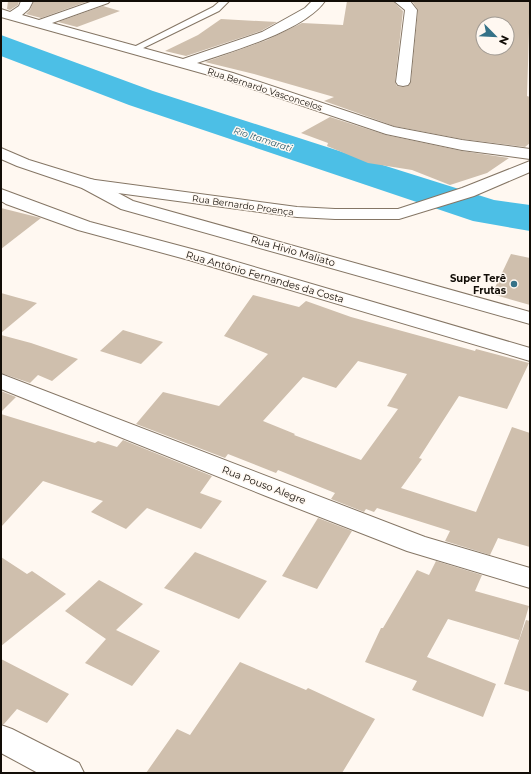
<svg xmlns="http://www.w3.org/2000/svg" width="531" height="774" font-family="Montserrat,sans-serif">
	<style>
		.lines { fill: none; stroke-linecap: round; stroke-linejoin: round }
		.river { fill: #4cbfe6; fill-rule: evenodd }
		.building { fill: #cfbfad; fill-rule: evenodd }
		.lane-casing { stroke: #857665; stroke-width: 2 }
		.street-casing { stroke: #857665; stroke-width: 2 }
		.secondary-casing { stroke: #857665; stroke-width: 2 }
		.lane { fill: #fff; fill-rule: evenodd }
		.street { fill: #fff; fill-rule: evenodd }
		.secondary { fill: #fff; fill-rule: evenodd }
		.poi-dot { fill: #357288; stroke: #fff8f1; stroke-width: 1.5 }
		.labels { text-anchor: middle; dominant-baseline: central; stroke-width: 3; stroke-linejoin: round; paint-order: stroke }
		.far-street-label { font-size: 9px; fill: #120d07; stroke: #fff8f1 }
		.far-water-label { font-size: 9px; font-style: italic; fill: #2e5d6e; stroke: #fff8f1 }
		.street-label { font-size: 10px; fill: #120d07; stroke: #fff8f1 }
		.poi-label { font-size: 10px; font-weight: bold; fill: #120d07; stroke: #fff8f1; text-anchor: end }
	</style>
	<rect width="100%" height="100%" fill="#fff8f1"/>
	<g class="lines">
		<!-- river -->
		<path class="river" d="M1,35L153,91L389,167L494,200L530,205V231L473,221L129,105L1,56Z"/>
	</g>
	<!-- building -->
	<g class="building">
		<path d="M8,1H19L18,5L10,10L7,9Z"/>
		<path d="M34,1H83L86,2L41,18L26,14L30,10Z"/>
		<path d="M347,1H393L403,11L395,82L397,86L403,87L408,86L411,82L418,10L412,1H530L527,96L530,97V143L525,147L462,139L394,126L324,101L334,97L254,74L205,62L267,40L302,23L343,25ZM483,24H507V48H483Z"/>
		<path d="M103,6L120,11L77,27L58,22Z"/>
		<path d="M221,19L277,22L261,31L186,56L165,51L198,35Z"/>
		<path d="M330,117L386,135L462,151L509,158L487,173L450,185L412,170L368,163L327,146L328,143L301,133Z"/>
		<path d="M1,208L41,218L1,249Z"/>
		<path d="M511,254L530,258V305L492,294Z"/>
		<path d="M1,293L37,303L1,333Z"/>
		<path d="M253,295L299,307L306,301L351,317L475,351L476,349L529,363L507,409L459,396L419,458L422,459L401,488L476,512L512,427L530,433V547L498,538L490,555L445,541L450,531L377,508L374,512L366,509L364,512L331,499L335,493L278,470L276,473L228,454L225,458L136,424L163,392L219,406L268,354L224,336ZM358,361L407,374L387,406L398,409L361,460L294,435L295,434L263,421L303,377L336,388Z"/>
		<path d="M123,330L163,342L141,364L100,351Z"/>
		<path d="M1,335L31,343L78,359L52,381L38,375L30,383L1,373Z"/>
		<path d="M1,391L16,397L1,412Z"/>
		<path d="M1,414L95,443L98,441L117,447L123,440L212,476L200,493L222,501L201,529L147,508L126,529L91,512L103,501L43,481L1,527Z"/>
		<path d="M318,518L352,531L317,589L282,576Z"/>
		<path d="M195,552L267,581L239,619L164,588Z"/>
		<path d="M1,557L27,574L32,571L66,594L1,646Z"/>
		<path d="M436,561L482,575L475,591L529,606L519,640L448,619L427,657L496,684L483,717L412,690L417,681L365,662L381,628H383L417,570L429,575Z"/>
		<path d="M99,580L143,604L116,630L160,651L132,686L85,663L106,639L65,611Z"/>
		<path d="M526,620L530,621V692L504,684Z"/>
		<path d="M1,659L69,694L47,723L17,709L4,724H1Z"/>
		<path d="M240,662L306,690L308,688L375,719L342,773H146L177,729L190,735Z"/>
	</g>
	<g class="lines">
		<!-- lane casing -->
		<g class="lane-casing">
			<path id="lane" d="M220,1H229L219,11L135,52H129L128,50L213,7Z"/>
		</g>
		<!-- street casing -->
		<g class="street-casing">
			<g id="street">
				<path d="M21,1H33L29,9L22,15L39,20L93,1H110L108,3L52,23L183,59L262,32L305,8L312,1H325C304,31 232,51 197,63L233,73L394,127L462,140L530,149V159L462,150L386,134L223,79L1,17V9L10,12L19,6Z"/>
				<path d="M394,1H410L417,10L410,82L408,85L403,86L398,85L396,82L405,10Z"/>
				<path d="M530,161V172L474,196L399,219H335L297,217L88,189L82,188L80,184L82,180L88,179L297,207L335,209H398L462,188Z"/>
				<path d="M1,189L90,222L203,252L530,348V361L189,260L78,230L6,204L1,201Z"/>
				<path d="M1,374L425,537L530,568V588L407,551L266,496L1,389Z"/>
				<path d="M1,725L12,729L79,763L84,773H38L1,753Z"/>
			</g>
		</g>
		<!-- secondary casing -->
		<g class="secondary-casing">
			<path id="secondary" d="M1,148L29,160L94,180L133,201L530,312V324L121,209L82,188L17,166L1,159Z"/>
		</g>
		<!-- lane -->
		<use href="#lane" class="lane"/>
		<!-- street -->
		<use href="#street" class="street"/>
		<!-- secondary -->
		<use href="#secondary" class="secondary"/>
	</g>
	<!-- markers -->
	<circle class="poi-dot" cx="514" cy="284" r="4"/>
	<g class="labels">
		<!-- far-street labels -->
		<g class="far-street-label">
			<text transform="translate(265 89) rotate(18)">Rua Bernardo Vasconcelos</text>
			<text transform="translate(243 205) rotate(8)">Rua Bernardo Proença</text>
		</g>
		<!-- far-water labels -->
		<g class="far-water-label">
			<text transform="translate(263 139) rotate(18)">Rio Itamarati</text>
		</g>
		<!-- street labels -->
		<g class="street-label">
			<text transform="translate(293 251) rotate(16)">Rua Hivio Maliato</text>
			<text transform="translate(265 277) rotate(16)">Rua Antônio Fernandes da Costa</text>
			<text transform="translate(264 485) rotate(21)">Rua Pouso Alegre</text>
		</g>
		<!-- poi labels -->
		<g class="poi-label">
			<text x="506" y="278">Super Terê<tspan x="506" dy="12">Frutas</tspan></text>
		</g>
	</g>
	<!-- border -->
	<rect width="531" height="774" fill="none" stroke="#120d07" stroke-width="4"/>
	<!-- north arrow -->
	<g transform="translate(495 36) rotate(114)"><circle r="19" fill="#fff8f1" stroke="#a09a93"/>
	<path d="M0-3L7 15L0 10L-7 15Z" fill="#357288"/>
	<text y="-6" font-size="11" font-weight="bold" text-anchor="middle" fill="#120d07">N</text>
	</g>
</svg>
